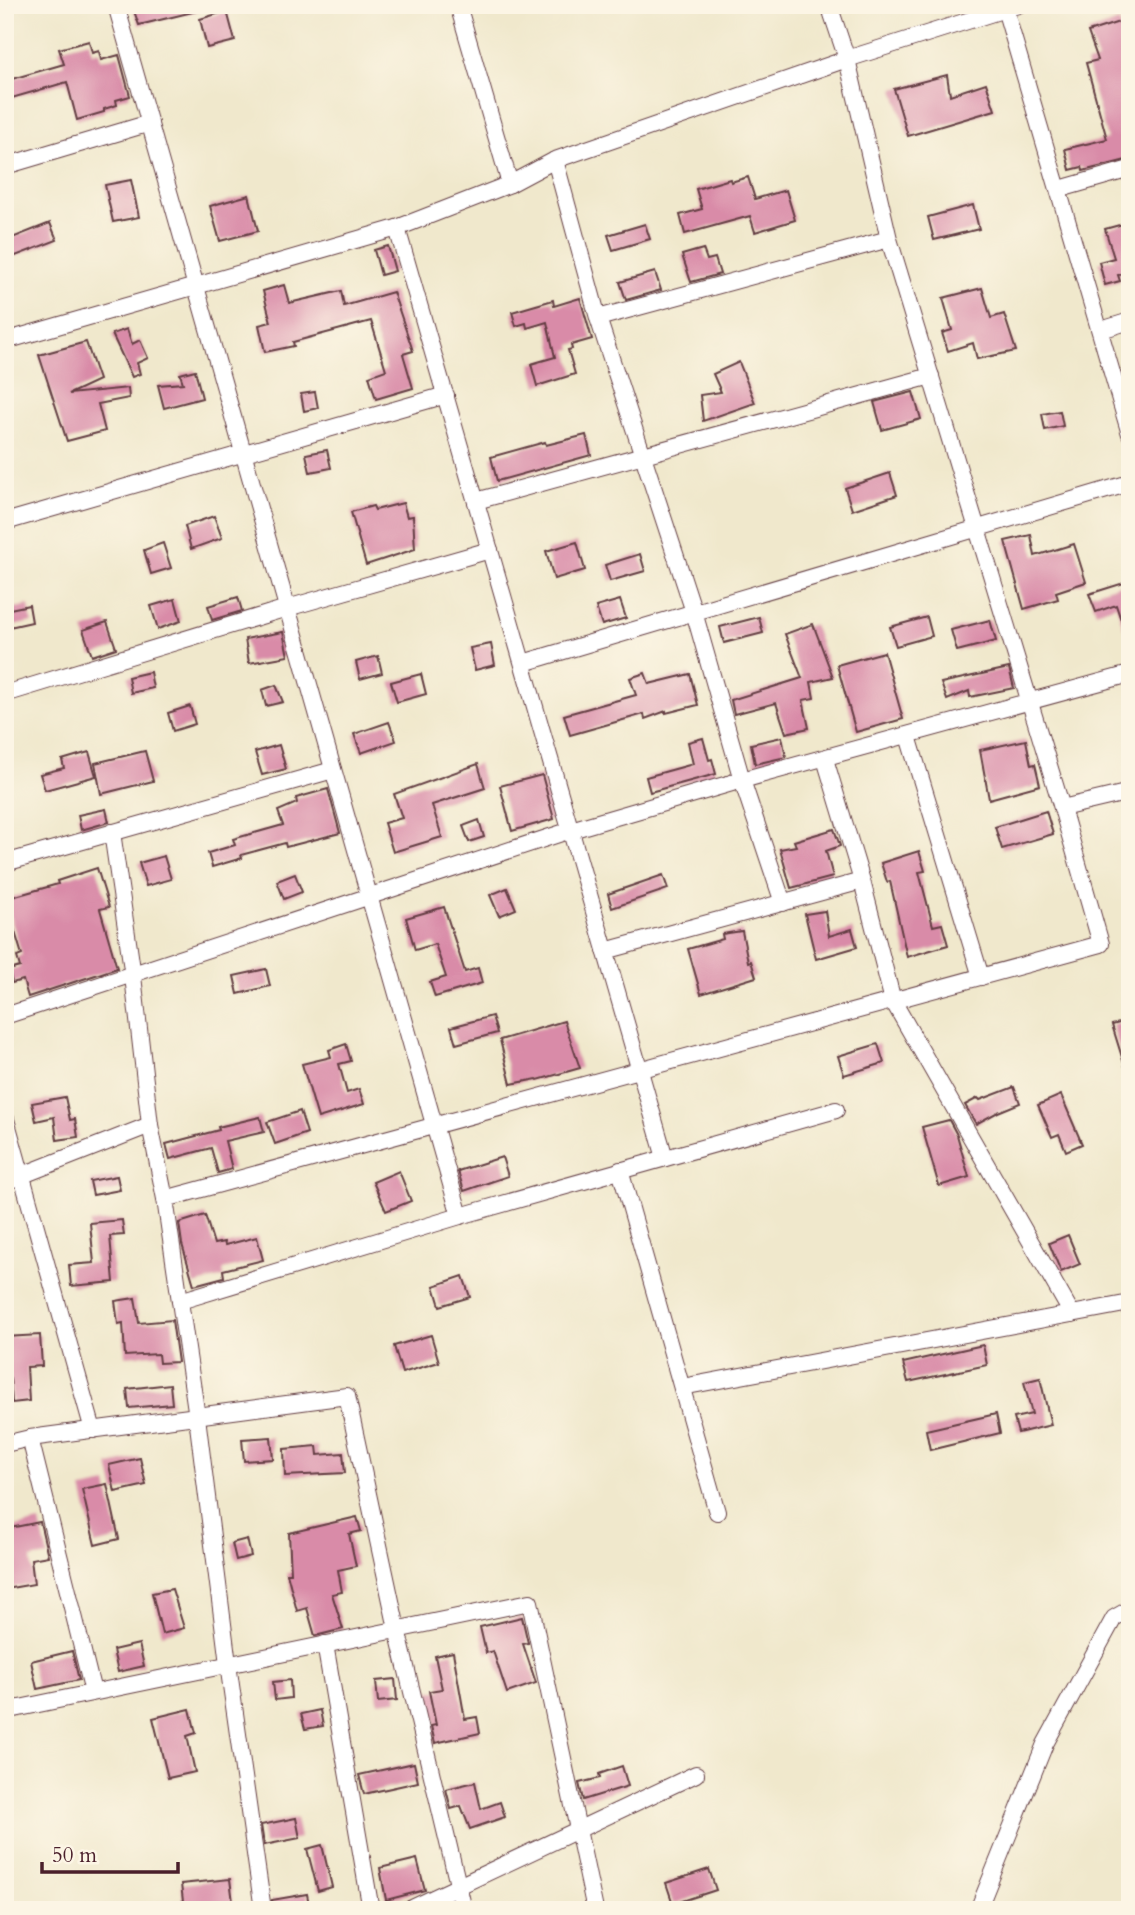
<svg xmlns="http://www.w3.org/2000/svg" width="1135" height="1915" font-family="Cardo,serif">
	<style>
		.building { fill: #d98ba8 }
		.lines { fill: none; stroke-linecap: round; stroke-linejoin: round }
		.street-casing { stroke: #633d43; stroke-width: 18 }
		.street { stroke: #fff; stroke-width: 16 }
	</style>
	<rect width="100%" height="100%" fill="#fcf5e5"/>
	<filter id="ink" filterUnits="userSpaceOnUse"><feTurbulence type="fractalNoise" baseFrequency=".0143" numOctaves="2"/><feDisplacementMap in="SourceGraphic" scale="14" xChannelSelector="R" yChannelSelector="G"/><feConvolveMatrix kernelMatrix="1 2 1 2 8 2 1 2 1" color-interpolation-filters="sRGB"/></filter>
	<filter id="wash" filterUnits="userSpaceOnUse"><feTurbulence type="fractalNoise" baseFrequency=".00686" numOctaves="4" result="noise"/><feDisplacementMap in="SourceGraphic" scale="28" xChannelSelector="R" yChannelSelector="G"/><feGaussianBlur stdDeviation="1.57" result="paint"/><feColorMatrix in="noise" values="0 0 0 0 0 0 0 0 0 0 0 0 0 0 0 0 0 1.4 0 .05"/><feComposite in="paint" operator="in"/></filter>
	<g filter="url(#wash)">
		<rect width="100%" height="100%" fill="#f0e8cc"/>
		<g id="blocks">
			<!-- building -->
			<g class="building">
				<path d="M151,5H201V10L139,25L134,11Z"/>
				<path d="M227,11L235,41L207,48L200,19Z"/>
				<path d="M1119,22L1130,64V159L1083,171L1082,167L1070,170L1065,149L1107,139L1086,63L1098,60L1088,32Z"/>
				<path d="M89,41L92,53L99,51L101,60L119,55L130,96L116,100L117,105L104,109V112L77,120L67,82L5,100V81L64,64L59,49Z"/>
				<path d="M947,75L950,95L986,83L995,110L908,136L894,89Z"/>
				<path d="M748,177L755,199L786,190L795,220L755,232L750,216L685,234L680,215L702,209L696,189L730,179L731,182Z"/>
				<path d="M131,180L139,217L113,222L105,185Z"/>
				<path d="M249,195L258,231L220,241L210,206Z"/>
				<path d="M973,205L979,229L934,240L928,217Z"/>
				<path d="M1130,222V273L1118,275L1120,281L1105,285L1099,262L1114,258L1105,229Z"/>
				<path d="M50,223L57,240L13,257L7,240Z"/>
				<path d="M645,224L650,239L613,250L608,235Z"/>
				<path d="M388,246L395,271L381,275L374,250Z"/>
				<path d="M703,249L707,260L715,258L720,274L691,282L682,255Z"/>
				<path d="M655,272L661,290L626,300L620,282Z"/>
				<path d="M284,285L289,303L341,291L344,306L393,292L413,351L403,354L413,388L376,399L369,376L386,370L371,321L293,342L294,346L265,352L259,325L271,322L263,291Z"/>
				<path d="M982,288L991,318L1004,314L1016,351L977,359L973,343L948,351L942,333L952,330L943,298Z"/>
				<path d="M580,298L592,339L571,345L572,349L568,350L575,374L537,386L531,364L555,357L547,322L527,328L526,323L516,326L512,312L553,300L554,306Z"/>
				<path d="M127,329L132,344L140,340L148,358L137,363L140,374L132,377L112,334Z"/>
				<path d="M86,342L99,380L69,394L128,388L129,398L98,404L105,431L67,441L39,355Z"/>
				<path d="M739,362L755,403L703,421L700,395L721,392L713,374Z"/>
				<path d="M195,370L202,398L164,408L158,385L183,383L180,374Z"/>
				<path d="M315,392L318,408L304,411L301,394Z"/>
				<path d="M913,392L921,419L882,430L874,402Z"/>
				<path d="M1060,411L1063,426L1045,430L1042,414Z"/>
				<path d="M586,435L591,455L497,481L491,457L545,442L546,445Z"/>
				<path d="M327,450L331,468L310,472L306,454Z"/>
				<path d="M890,473L897,495L852,510L845,488Z"/>
				<path d="M403,503L407,517L413,516L415,549L366,565L351,512L373,506L375,510Z"/>
				<path d="M214,516L222,538L191,549L185,526Z"/>
				<path d="M1031,535L1035,556L1074,544L1086,582L1056,592L1058,599L1024,609L1005,541Z"/>
				<path d="M577,542L585,570L554,579L546,551Z"/>
				<path d="M163,543L171,568L151,574L144,550Z"/>
				<path d="M640,554L645,571L610,581L605,565Z"/>
				<path d="M1130,581V637L1127,638L1116,605L1096,612L1089,594Z"/>
				<path d="M238,597L242,611L212,620L208,606Z"/>
				<path d="M175,599L181,621L158,629L151,606Z"/>
				<path d="M620,600L626,618L602,625L596,607Z"/>
				<path d="M29,605L32,622L5,628V610Z"/>
				<path d="M759,617L763,633L724,643L720,627Z"/>
				<path d="M927,617L932,636L896,646L890,627Z"/>
				<path d="M990,620L996,641L957,651L951,630Z"/>
				<path d="M107,622L116,648L92,656L83,630Z"/>
				<path d="M813,624L833,677L811,682L814,698L803,700L809,728L786,733L776,703L734,714L731,700L802,678L785,634Z"/>
				<path d="M283,632L288,656L249,663L245,639Z"/>
				<path d="M491,644L495,665L475,670L470,648Z"/>
				<path d="M884,652L903,719L856,732L837,665Z"/>
				<path d="M378,656L382,673L360,679L356,662Z"/>
				<path d="M1009,668L1014,688L970,697L969,691L947,700L941,683Z"/>
				<path d="M150,672L153,688L131,693L128,677Z"/>
				<path d="M645,673L649,684L690,674L698,705L666,713V711L645,719L644,714L570,735L564,715L636,695L630,678Z"/>
				<path d="M421,674L426,694L397,702L391,682Z"/>
				<path d="M276,685L283,702L266,706L262,690Z"/>
				<path d="M190,706L195,724L173,731L168,713Z"/>
				<path d="M389,722L396,741L361,753L354,734Z"/>
				<path d="M782,737L786,757L755,764L751,744Z"/>
				<path d="M703,738L709,760L712,759L716,774L650,792L646,777L693,764L688,742Z"/>
				<path d="M1026,740L1031,765L1035,764L1040,785L989,799L980,750Z"/>
				<path d="M279,745L286,769L262,775L255,752Z"/>
				<path d="M145,751L153,781L101,794L95,763Z"/>
				<path d="M89,752L96,776L45,790L40,774L64,768L62,760Z"/>
				<path d="M478,764L485,788L432,805L442,837L393,852L384,823L402,818L394,794Z"/>
				<path d="M542,775L554,819L512,831L500,786Z"/>
				<path d="M328,789L340,833L286,847L285,843L241,855L242,858L212,867L208,853L235,845L233,839L283,825L278,811L297,803L296,798Z"/>
				<path d="M106,809L109,822L81,830L78,815Z"/>
				<path d="M1046,811L1053,834L1002,849L995,827Z"/>
				<path d="M479,820L484,837L469,842L463,826Z"/>
				<path d="M834,829L840,846L826,851L833,877L791,888L780,849L796,846L794,841Z"/>
				<path d="M919,851L925,871L919,872L933,926L942,924L948,945L907,957L890,881L887,882L881,863Z"/>
				<path d="M164,856L171,879L146,886L139,863Z"/>
				<path d="M97,868L109,907L100,909L117,968L28,997L23,980L12,983L9,970L20,967L17,957L22,955L5,899L58,884L57,881Z"/>
				<path d="M295,874L302,892L284,899L277,881Z"/>
				<path d="M663,875L668,889L612,908L608,894Z"/>
				<path d="M507,888L516,909L499,916L490,895Z"/>
				<path d="M444,907L465,972L478,968L482,983L435,997L430,982L446,977L435,944L415,950L406,918Z"/>
				<path d="M825,911L829,936L852,929L857,947L816,959L805,914Z"/>
				<path d="M742,931L748,962L751,961L756,977L701,994L688,949L723,939L722,934Z"/>
				<path d="M266,969L270,986L238,994L234,976Z"/>
				<path d="M492,1016L497,1033L456,1044L451,1027Z"/>
				<path d="M1130,1020V1070H1126L1112,1025Z"/>
				<path d="M564,1021L580,1068L538,1080L537,1079L511,1084L500,1040Z"/>
				<path d="M346,1044L351,1061L339,1064L347,1093L359,1089L364,1104L318,1118L302,1064L331,1057L329,1050Z"/>
				<path d="M878,1044L884,1063L844,1075L838,1056Z"/>
				<path d="M1014,1087L1020,1103L998,1112L976,1124L965,1105L978,1098L980,1100Z"/>
				<path d="M1061,1095L1082,1144L1066,1151L1059,1134L1052,1137L1038,1105Z"/>
				<path d="M65,1097L70,1120L75,1119L78,1137L57,1140L54,1117L36,1121L32,1103Z"/>
				<path d="M300,1111L307,1133L275,1144L267,1122Z"/>
				<path d="M260,1117L264,1132L225,1141L232,1169L218,1173L211,1148L170,1159L166,1144L219,1130L218,1127Z"/>
				<path d="M949,1120L957,1135L969,1177L939,1186L922,1127Z"/>
				<path d="M502,1157L508,1176L464,1191L458,1171Z"/>
				<path d="M399,1171L411,1201L386,1211L373,1182Z"/>
				<path d="M117,1176L120,1190L93,1195L90,1181Z"/>
				<path d="M205,1215L214,1244L224,1242L225,1245L257,1237L263,1260L223,1270L224,1277L194,1285L182,1244L179,1223Z"/>
				<path d="M122,1220L124,1235L110,1236L114,1282L71,1286L69,1265L94,1263L90,1223Z"/>
				<path d="M1068,1235L1080,1264L1061,1272L1049,1243Z"/>
				<path d="M463,1276L470,1297L440,1306L434,1286Z"/>
				<path d="M135,1298L139,1323L172,1320L178,1362L159,1363L158,1354L125,1356L123,1323L118,1324L115,1301Z"/>
				<path d="M40,1335L42,1366L27,1367L29,1401L12,1403L10,1378L5,1379V1337Z"/>
				<path d="M431,1335L439,1362L402,1373L394,1346Z"/>
				<path d="M983,1345L987,1365L908,1382L903,1363Z"/>
				<path d="M1040,1378L1051,1425L1018,1433L1014,1418L1032,1414L1024,1382Z"/>
				<path d="M170,1384L172,1404L129,1408L127,1389Z"/>
				<path d="M996,1414L1000,1433L930,1450L926,1430Z"/>
				<path d="M271,1437L273,1459L244,1461L242,1439Z"/>
				<path d="M317,1446L318,1455L343,1453L345,1473L285,1476L284,1449Z"/>
				<path d="M140,1458L146,1485L115,1492L109,1465Z"/>
				<path d="M107,1484L119,1539L95,1545L82,1489Z"/>
				<path d="M357,1517L361,1531L349,1534L356,1566L338,1570L342,1592L332,1594L343,1629L315,1636L307,1608L297,1611L287,1573H291L289,1533Z"/>
				<path d="M40,1522L48,1556L31,1559L34,1584L5,1589V1529Z"/>
				<path d="M247,1539L251,1556L236,1560L232,1543Z"/>
				<path d="M172,1589L184,1628L162,1634L152,1593Z"/>
				<path d="M522,1617L528,1643L523,1644L536,1683L507,1693L493,1651L486,1653L480,1627Z"/>
				<path d="M139,1644L144,1666L118,1672L113,1650Z"/>
				<path d="M72,1651L79,1680L37,1689L31,1661Z"/>
				<path d="M453,1652L465,1719L477,1717L480,1733L435,1743L431,1726L436,1725L429,1691L442,1689L435,1656Z"/>
				<path d="M395,1679L397,1700L378,1702L376,1681Z"/>
				<path d="M290,1680L291,1698L275,1700L273,1682Z"/>
				<path d="M190,1709L196,1733L187,1736L195,1772L168,1778L153,1718Z"/>
				<path d="M320,1710L323,1726L305,1729L301,1714Z"/>
				<path d="M414,1763L418,1782L364,1794L359,1775Z"/>
				<path d="M622,1766L628,1786L583,1800L579,1783L600,1778L599,1774Z"/>
				<path d="M475,1782L481,1809L500,1802L505,1817L470,1829L461,1806L451,1809L446,1789Z"/>
				<path d="M296,1818L300,1838L264,1845L261,1825Z"/>
				<path d="M322,1845L332,1887L318,1891L307,1849Z"/>
				<path d="M417,1859L425,1890L386,1900L380,1868Z"/>
				<path d="M709,1869L716,1890L673,1904L666,1883Z"/>
				<path d="M230,1879L234,1910H184L181,1884Z"/>
				<path d="M307,1894L310,1910H273L272,1900Z"/>
			</g>
		</g>
	</g>
	<g filter="url(#ink)">
		<use href="#blocks" fill-opacity="0" stroke="#633d43" stroke-width="2"/>
		<g class="lines">
			<!-- street casing -->
			<g class="street-casing">
				<g id="street">
					<path d="M116,5L460,1216"/>
					<path d="M458,5L510,184"/>
					<path d="M1005,9L1130,434"/>
					<path d="M555,160L598,318L694,612L742,780L783,903"/>
					<path d="M5,166L150,123"/>
					<path d="M1060,189L1130,169"/>
					<path d="M397,228L665,1158"/>
					<path d="M598,318L889,239"/>
					<path d="M1101,330L1130,321"/>
					<path d="M5,341L397,228L510,184L555,160L847,59L1018,5"/>
					<path d="M476,501L931,376"/>
					<path d="M5,522L446,395"/>
					<path d="M523,663L1130,483"/>
					<path d="M5,694L287,608L490,550"/>
					<path d="M908,736L981,977"/>
					<path d="M825,759L862,881L893,1001L1072,1314"/>
					<path d="M1062,808L1130,792"/>
					<path d="M112,832L133,976L150,1125L165,1199L197,1417L228,1664L263,1910"/>
					<path d="M5,863L333,770"/>
					<path d="M605,951L862,881"/>
					<path d="M5,1016L571,830L742,780L1130,674"/>
					<path d="M5,1116L93,1430"/>
					<path d="M620,1170L717,1512"/>
					<path d="M5,1182L150,1125"/>
					<path d="M165,1199L1101,944L1062,808L889,239L847,59L829,5"/>
					<path d="M180,1301L460,1216L836,1110"/>
					<path d="M682,1387L1130,1303"/>
					<path d="M30,1438L93,1692"/>
					<path d="M5,1444L30,1438L347,1396L397,1629L464,1910"/>
					<path d="M325,1644L371,1910"/>
					<path d="M5,1711L530,1602L595,1910"/>
					<path d="M408,1910L696,1774"/>
					<path d="M978,1910L1045,1744L1114,1618L1130,1609"/>
				</g>
			</g>
			<!-- street -->
			<use href="#street" class="street"/>
		</g>
	</g>
	<!-- margin -->
	<rect width="1135" height="1915" fill="none" stroke="#fcf5e5" stroke-width="28"/>
	<!-- scale -->
	<path d="M42 1862v10h136v-10" fill="none" stroke="#4a1f2b" stroke-width="3.5"/>
	<text x="52" y="1862" font-size="21" fill="#4a1f2b" stroke="#fcf5e5" stroke-width="5" paint-order="stroke">50 m</text>
</svg>
